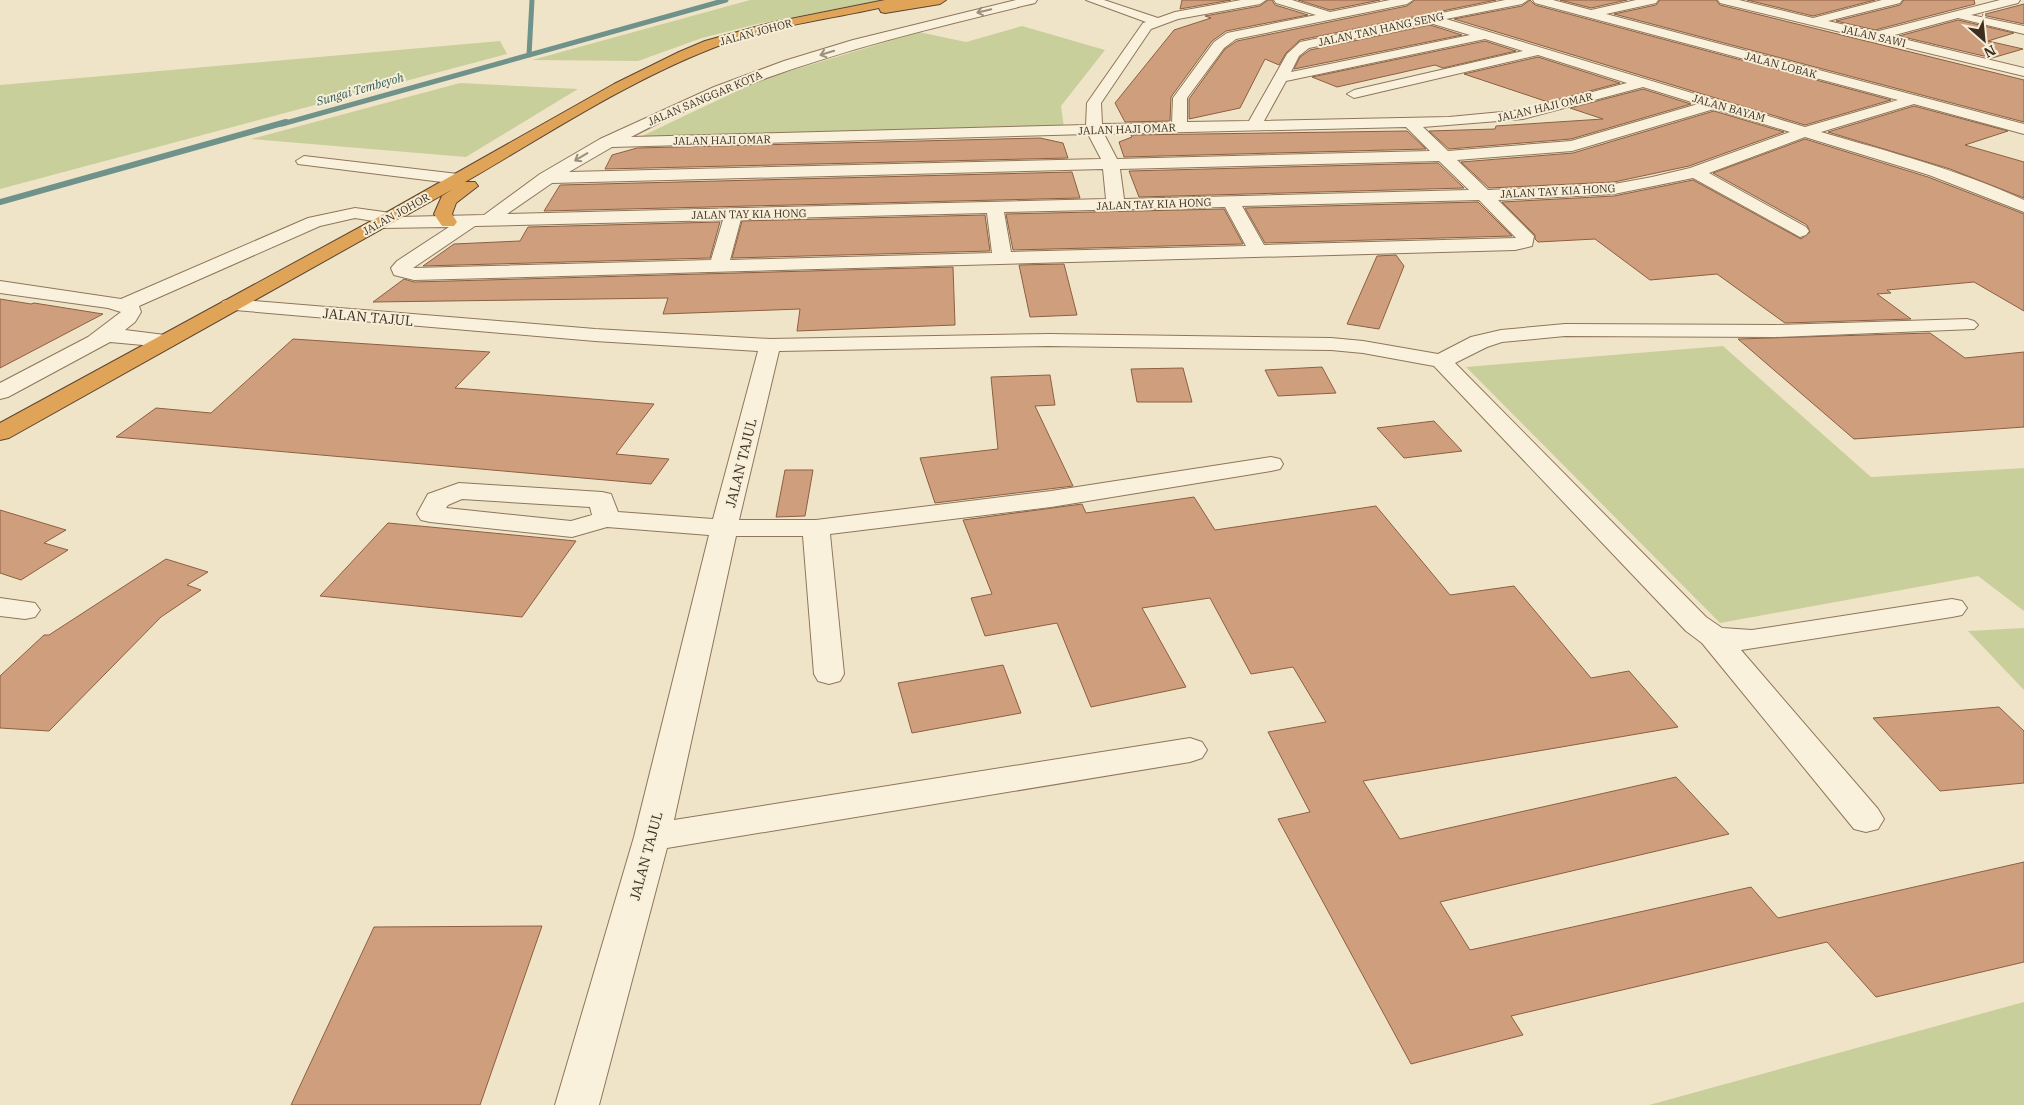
<svg xmlns="http://www.w3.org/2000/svg" width="2024" height="1105" font-family="'IBM Plex Serif',serif">
	<style>
		.green { fill: #c9cf9b }
		.lines { fill: none; stroke-linecap: round; stroke-linejoin: round }
		.stream-far1 { stroke: #6f938a; stroke-width: 5 }
		.stream { stroke: #6f938a; stroke-width: 6 }
		.building { fill: #cf9f7d; stroke: #8d5f41 }
		.minor-casing { stroke: #8d765c; stroke-width: 2 }
		.highway-casing { stroke: #5b4430; stroke-width: 2 }
		.minor { fill: #faf1dc; fill-rule: evenodd }
		.highway { fill: #e0a458; fill-rule: evenodd }
		.oneway { stroke: #9c907e }
		.labels { text-anchor: middle; dominant-baseline: central; stroke-width: 4; stroke-linejoin: round; paint-order: stroke }
		.far-street-label { font-size: 11px; fill: #3d2e20; stroke: #f7eed8 }
		.far-water-label { font-size: 12px; font-style: italic; fill: #2f5d5a; stroke: #f7eed8 }
		.street-label { font-size: 14px; fill: #3d2e20; stroke: #f7eed8 }
	</style>
	<rect width="100%" height="100%" fill="#f0e4c8"/>
	<!-- green -->
	<g class="green">
		<path d="M750,0H883L757,24L702,38L638,61L532,60Z"/>
		<path d="M1022,26L1105,50L1061,106L1064,128L640,137L760,80L919,32L966,42Z"/>
		<path d="M500,41L507,54L0,189V85Z"/>
		<path d="M460,83L578,89L466,157L251,139Z"/>
		<path d="M1723,346L1871,477L2024,468V611L1978,576L1720,623L1466,367Z"/>
		<path d="M2024,628V690L1968,631Z"/>
		<path d="M2024,1002V1105H1649Z"/>
	</g>
	<g class="lines">
		<!-- stream-far1 -->
		<g class="stream-far1">
			<path d="M529,55L532,0"/>
			<path d="M282,124L726,0"/>
		</g>
		<!-- stream -->
		<path class="stream" d="M0,202L286,122"/>
	</g>
	<!-- building -->
	<g class="building">
		<path d="M1182,0H1231L1180,9Z"/>
		<path d="M1268,0H1272L1275,5L1308,15L1226,31L1212,41L1171,97L1170,121L1125,122L1115,103L1174,30L1211,18L1205,16L1260,6Z"/>
		<path d="M1298,0H1380L1330,10Z"/>
		<path d="M1415,0H1496L1300,40L1286,53L1279,65L1265,59L1240,108L1189,119V99L1225,49L1237,41L1407,6Z"/>
		<path d="M1530,0L1535,5L1891,100L1805,125L1454,19L1522,6Z"/>
		<path d="M1560,0H1627L1591,8Z"/>
		<path d="M1660,0H1716L1720,5L2024,80V122L1614,14L1656,5Z"/>
		<path d="M1747,0H1875L1813,16Z"/>
		<path d="M1904,0H1974L1975,4L1875,30L1836,21L1900,5Z"/>
		<path d="M2024,4V24L1982,15Z"/>
		<path d="M1958,20L2014,33L1988,41L2023,49L1992,58L1899,36Z"/>
		<path d="M1430,25L1462,35L1294,69L1300,57L1310,50Z"/>
		<path d="M1485,41L1516,51L1443,68L1435,65L1337,87L1312,77Z"/>
		<path d="M1538,57L1620,83L1548,102L1464,74Z"/>
		<path d="M1643,89L1691,104L1571,139L1449,149L1429,131L1495,129L1496,126L1603,119L1570,108Z"/>
		<path d="M1914,106L2008,131L1965,145L2024,162V198L1950,169L1828,132Z"/>
		<path d="M1714,111L1784,132L1689,166L1614,182L1489,188L1461,162L1573,153Z"/>
		<path d="M1407,131L1426,149L1124,157L1119,142L1132,137L1131,135Z"/>
		<path d="M1040,138L1063,143L1068,158L605,169L612,155L637,148Z"/>
		<path d="M1805,139L1928,177L2024,214V311L1974,282L1887,290L1891,293L1877,294L1911,319L1785,323L1717,274L1650,280L1595,239L1538,242L1535,239V235L1502,202L1614,196L1693,180L1801,239L1810,232L1807,225L1713,173Z"/>
		<path d="M1438,163L1464,188L1139,197L1129,171Z"/>
		<path d="M1072,172L1080,198L544,211L560,185Z"/>
		<path d="M1478,202L1512,236L1265,243L1245,208Z"/>
		<path d="M1224,209L1243,244L1013,250L1006,214Z"/>
		<path d="M985,215L990,251L732,258L742,221Z"/>
		<path d="M720,222L710,258L423,266L454,244L520,241L528,227Z"/>
		<path d="M1396,255L1404,266L1379,329L1347,324L1377,256Z"/>
		<path d="M1064,264L1077,315L1030,317L1019,265Z"/>
		<path d="M953,267L955,325L797,331L800,309L663,314L668,298L373,302L404,279L414,282Z"/>
		<path d="M0,299L31,304L34,303L103,314L0,368Z"/>
		<path d="M1930,333L1965,358L2024,352V427L1854,439L1738,339Z"/>
		<path d="M293,339L490,352L455,388L654,404L616,454L669,459L651,484L116,437L156,408L211,413Z"/>
		<path d="M1322,367L1336,393L1278,396L1265,370Z"/>
		<path d="M1183,368L1192,402H1137L1131,369Z"/>
		<path d="M1050,375L1055,405L1035,406L1073,486L935,503L920,458L998,449L991,377Z"/>
		<path d="M1434,421L1462,451L1404,458L1377,428Z"/>
		<path d="M785,470H813L805,516L776,517Z"/>
		<path d="M1194,497L1215,530L1376,506L1450,595L1514,586L1591,678L1629,671L1678,727L1363,781L1400,839L1676,777L1729,834L1440,902L1470,950L1751,887L1778,918L2024,862V962L1876,997L1827,942L1511,1016L1523,1035L1411,1064L1278,819L1310,812L1268,732L1326,722L1293,667L1251,674L1210,598L1142,608L1186,687L1091,707L1057,623L985,636L971,598L992,594L963,520L1082,504L1086,513Z"/>
		<path d="M0,510L66,530L44,543L68,550L21,580L0,573Z"/>
		<path d="M388,523L576,541L522,617L320,596Z"/>
		<path d="M166,559L208,572L187,585L201,590L161,617L49,731L0,728V676L44,635H49Z"/>
		<path d="M1003,665L1021,713L912,733L898,683Z"/>
		<path d="M1999,707L2024,731V783L1940,791L1873,718Z"/>
		<path d="M542,926L480,1105H291L374,927Z"/>
	</g>
	<g class="lines">
		<!-- minor casing -->
		<g class="minor-casing">
			<g id="minor">
				<path d="M1016,0H1037L1035,3C895,37 760,69 631,137L1086,125L1087,103L1143,23L1146,22L1086,0H1104L1158,18L1175,12L1241,0H1266L1260,4L1178,19L1151,29L1101,103L1102,124L1172,123L1173,98L1214,42L1227,33L1316,15L1276,3L1274,0H1292L1330,12L1390,0H1413L1407,4L1236,39L1224,48L1187,98V122L1249,121L1287,54L1300,42L1505,0H1528L1522,4L1446,19L1805,127L1898,100L1535,3L1533,0H1553L1591,10L1636,0H1658L1656,3L1606,14L2024,124V134L1914,104L1821,132C1890,152 1959,170 2024,200V212L1929,175L1805,137L1709,173L1806,227L1809,231L1806,235L1800,237L1693,178L1614,194L1498,200L1534,236L1532,246L1515,250L414,280L394,275L391,268L397,261L449,227L381,228L375,227L372,223L373,221L355,218L320,226L139,306L141,312L135,322L125,330L173,336L176,341L173,346L165,347L110,342L8,397L0,399V383L88,337L121,312L108,308L0,293V281L121,299L308,218L355,208L391,213L399,217L484,215L540,174L600,139L714,87L784,61L853,40ZM1430,23L1470,35L1291,72L1299,56L1309,48ZM1485,39L1523,51L1354,90L1347,94L1354,98L1538,55L1627,83L1523,110L1449,117L1264,121L1286,81ZM1643,87L1698,104L1571,141L1448,151L1423,127L1523,119ZM1714,109L1790,132L1690,168L1652,177L1614,184L1488,190L1457,160L1572,151ZM1406,127L1430,151L1117,159L1104,134ZM1088,134L1101,159L569,172L612,147ZM1439,161L1469,190L1124,199L1120,169ZM1103,169L1106,199L507,214L552,183ZM1479,200L1516,238L1264,245L1242,206ZM1225,207L1246,246L1011,252L1004,212ZM987,213L992,253L730,260L741,219ZM723,220L711,260L413,268L475,226Z"/>
				<path d="M1718,0H1739L1813,18L1882,0H1902L1900,3L1828,21L1875,32L2000,0H2020L2018,3L1971,15L2024,26V34L1958,18L1891,36L2024,68V76L1720,3Z"/>
				<path d="M304,156L458,174L464,175L466,179L464,183L458,184L298,164L296,161Z"/>
				<path d="M230,299L595,329L770,339L1049,334L1331,338L1363,341L1438,354L1471,337L1501,330L1565,324L1775,325L1967,319L1974,321L1978,325L1974,329L1775,337L1565,336L1502,342L1487,347L1455,363L1706,617L1722,628L1752,630L1952,599L1962,601L1967,608L1962,615L1952,617L1741,650L1878,809L1884,819L1878,829L1866,832L1854,829L1702,643L1686,631L1434,366L1363,353L1331,350L1049,346L779,351L739,520H816L1051,491L1271,457L1280,459L1283,464L1280,469L1271,471L1051,507L830,534L844,674L840,681L829,684L818,681L814,674L803,536H736L674,820L1190,738L1202,742L1207,750L1202,758L1190,762L667,848L599,1105H555L634,837L709,535L607,527L572,537L430,522L421,520L417,514L428,494L459,483L602,492L611,494L618,512L713,519L758,351L595,341L223,309L220,305L223,301ZM462,499L590,507L592,515L571,521L446,508L448,505Z"/>
				<path d="M0,598L35,603L40,610L35,617L25,619L0,616Z"/>
			</g>
		</g>
		<!-- highway casing -->
		<g class="highway-casing">
			<path id="highway" d="M885,0H946L940,4L885,13L881,12L879,8C824,20 765,27 713,48C626,82 546,135 465,182H475L478,186L456,203L452,214L457,222L454,226H442L434,214L442,196L453,189L9,438L0,440V423L375,219L614,84L679,52L705,41L770,23Z"/>
		</g>
		<!-- minor -->
		<use href="#minor" class="minor"/>
		<!-- highway -->
		<use href="#highway" class="highway"/>
	</g>
	<!-- one-way arrows -->
	<defs><path id="oneway-shaft" d="M-6 0H5M1.5-3L5.5 0L1.5 3" fill="none" stroke-width="1.6" stroke-linecap="round" stroke-linejoin="round" transform="scale(1.25)"/></defs>
	<g class="oneway">
		<use href="#oneway-shaft" transform="translate(984 11) rotate(167)"/>
		<use href="#oneway-shaft" transform="translate(827 53) rotate(163)"/>
		<use href="#oneway-shaft" transform="translate(581 157) rotate(149)"/>
	</g>
	<g class="labels">
		<!-- far-street labels -->
		<g class="far-street-label">
			<text transform="translate(1381 29) rotate(-12)">JALAN TAN HANG SENG</text>
			<text transform="translate(756 32) rotate(-15)">JALAN JOHOR</text>
			<text transform="translate(1874 36) rotate(13)">JALAN SAWI</text>
			<text transform="translate(1781 65) rotate(15)">JALAN LOBAK</text>
			<text transform="translate(705 98) rotate(-23)">JALAN SANGGAR KOTA</text>
			<text transform="translate(1545 107) rotate(-13)">JALAN HAJI OMAR</text>
			<text transform="translate(1729 108) rotate(16)">JALAN BAYAM</text>
			<text transform="translate(1127 129) rotate(-2)">JALAN HAJI OMAR</text>
			<text transform="translate(722 140) rotate(-1)">JALAN HAJI OMAR</text>
			<text transform="translate(1558 191) rotate(-3)">JALAN TAY KIA HONG</text>
			<text transform="translate(1154 204) rotate(-2)">JALAN TAY KIA HONG</text>
			<text transform="translate(396 214) rotate(-29)">JALAN JOHOR</text>
			<text transform="translate(749 214) rotate(-1)">JALAN TAY KIA HONG</text>
		</g>
		<!-- far-water labels -->
		<g class="far-water-label">
			<text transform="translate(360 89) rotate(-16)">Sungai Tembeyoh</text>
		</g>
		<!-- street labels -->
		<g class="street-label">
			<text transform="translate(368 317) rotate(5)">JALAN TAJUL</text>
			<text transform="translate(741 463) rotate(-76)">JALAN TAJUL</text>
			<text transform="translate(646 856) rotate(-75)">JALAN TAJUL</text>
		</g>
	</g>
	<!-- north arrow -->
	<g transform="translate(1984 40) rotate(153)" stroke="#f7eed8" stroke-width="4" paint-order="stroke">
	<path d="M0-4L9 19L0 12L-9 19Z" fill="#3d2e20"/>
	<text y="-8" font-size="14" font-weight="bold" text-anchor="middle" fill="#3d2e20">N</text>
	</g>
</svg>
